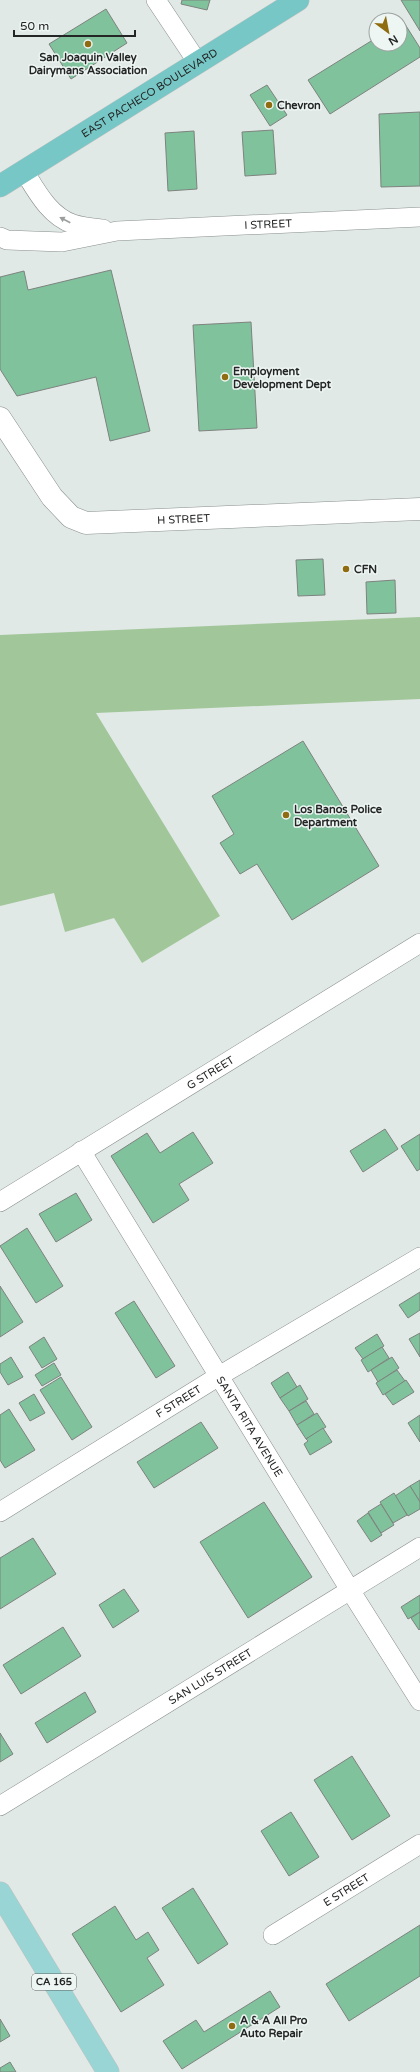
<svg xmlns="http://www.w3.org/2000/svg" width="420" height="2072" font-family="'Varela Round',sans-serif">
	<style>
		.green { fill: #a1c69a }
		.building { fill: #80c29c; stroke: #7d837f }
		.lines { fill: none; stroke-linecap: round; stroke-linejoin: round }
		.minor-casing { stroke: #89908e; stroke-width: 20 }
		.tertiary-casing { stroke: #89908e; stroke-width: 23 }
		.primary-casing { stroke: #c2c2c2; stroke-width: 23 }
		.trunk-casing { stroke: #c2c2c2; stroke-width: 23 }
		.minor { stroke: #fff; stroke-width: 19 }
		.tertiary { stroke: #fff; stroke-width: 22 }
		.primary { stroke: #98d5d4; stroke-width: 22 }
		.trunk { stroke: #76c7c6; stroke-width: 22 }
		.oneway { fill: #9c9d9d }
		.poi-dot { fill: #8e6c0f; stroke: #eef6f4; stroke-width: 1.5 }
		.labels { text-anchor: middle; dominant-baseline: central; stroke-width: 3; stroke-linejoin: round; paint-order: stroke }
		.shield { fill: #eef6f4; stroke: #616463; stroke-width: 1 }
		.shield-label { font-size: 10px; font-weight: bold; fill: #242625 }
		.poi-label { font-size: 11px; font-weight: bold; fill: #242625; stroke: #eef6f4; text-anchor: start }
		.street-label { font-size: 11px; fill: #242625; stroke: #eef6f4 }
	</style>
	<rect width="100%" height="100%" fill="#e1e9e6"/>
	<!-- green -->
	<path class="green" d="M420,617V699L96,713L220,916L142,963L114,918L65,932L54,893L0,906V635Z"/>
	<!-- building -->
	<g class="building">
		<path d="M182,0H210L207,10L181,4Z"/>
		<path d="M401,0H420V31Z"/>
		<path d="M106,9L127,43L71,79L49,44Z"/>
		<path d="M403,21L420,48V57L330,114L308,80L376,38V44H400V23Z"/>
		<path d="M267,85L287,115L270,126L250,95Z"/>
		<path d="M420,112V186L381,187L379,114Z"/>
		<path d="M273,130L276,174L245,176L242,132Z"/>
		<path d="M194,131L197,189L168,191L165,133Z"/>
		<path d="M111,270L150,431L110,441L96,377L17,396L0,369V277L24,271L28,290Z"/>
		<path d="M251,322L257,428L199,431L193,325Z"/>
		<path d="M323,559L325,595L298,596L296,560Z"/>
		<path d="M395,580L396,613L367,614L366,582Z"/>
		<path d="M303,741L379,866L292,920L257,864L240,874L220,843L234,834L212,796Z"/>
		<path d="M385,1129L398,1149L363,1172L350,1151Z"/>
		<path d="M193,1132L213,1163L179,1184L189,1200L153,1223L111,1156L147,1133L160,1153Z"/>
		<path d="M420,1134V1169L417,1171L401,1146Z"/>
		<path d="M76,1193L92,1220L56,1242L39,1214Z"/>
		<path d="M27,1228L63,1286L36,1303L0,1246Z"/>
		<path d="M0,1286L23,1322L0,1337Z"/>
		<path d="M420,1292V1310L408,1318L399,1305Z"/>
		<path d="M134,1301L175,1366L156,1378L115,1313Z"/>
		<path d="M420,1333V1357L409,1339Z"/>
		<path d="M377,1334L384,1346L363,1359L355,1348Z"/>
		<path d="M44,1337L57,1359L42,1368L29,1347Z"/>
		<path d="M382,1347L389,1358L368,1372L361,1360Z"/>
		<path d="M11,1357L23,1377L8,1385L0,1372V1364Z"/>
		<path d="M392,1357L399,1368L378,1382L371,1370Z"/>
		<path d="M54,1363L61,1375L42,1386L35,1375Z"/>
		<path d="M397,1370L405,1381L383,1395L376,1383Z"/>
		<path d="M288,1372L297,1387L280,1398L271,1383Z"/>
		<path d="M61,1377L92,1427L72,1440L40,1390Z"/>
		<path d="M406,1380L414,1392L393,1405L385,1394Z"/>
		<path d="M300,1385L308,1399L289,1411L280,1398Z"/>
		<path d="M34,1394L45,1413L30,1421L19,1403Z"/>
		<path d="M306,1401L314,1414L297,1425L289,1411Z"/>
		<path d="M9,1409L35,1450L5,1468L0,1460V1415Z"/>
		<path d="M317,1413L326,1427L306,1439L297,1425Z"/>
		<path d="M420,1415V1442L408,1423Z"/>
		<path d="M201,1422L218,1448L154,1488L137,1462Z"/>
		<path d="M323,1428L332,1442L310,1455L304,1444L308,1441L306,1439Z"/>
		<path d="M420,1480V1502L410,1486Z"/>
		<path d="M410,1486L420,1502V1509L408,1516L395,1496Z"/>
		<path d="M394,1493L407,1515L393,1523L380,1502Z"/>
		<path d="M264,1502L312,1577L248,1618L200,1542Z"/>
		<path d="M381,1504L394,1525L381,1533L368,1512Z"/>
		<path d="M368,1513L382,1535L371,1542L357,1521Z"/>
		<path d="M33,1538L56,1574L0,1609V1558Z"/>
		<path d="M124,1589L139,1611L113,1628L99,1605Z"/>
		<path d="M420,1595V1612L408,1619L401,1607Z"/>
		<path d="M420,1612V1629L419,1630L411,1618Z"/>
		<path d="M63,1627L81,1656L21,1694L3,1665Z"/>
		<path d="M85,1692L96,1712L47,1743L35,1723Z"/>
		<path d="M0,1733L13,1754L0,1762Z"/>
		<path d="M352,1756L390,1816L352,1840L314,1780Z"/>
		<path d="M291,1812L319,1857L289,1876L261,1831Z"/>
		<path d="M193,1888L228,1944L198,1964L162,1908Z"/>
		<path d="M115,1906L136,1940L148,1932L159,1950L147,1958L164,1985L121,2012L72,1934Z"/>
		<path d="M420,1925V1976L349,2021L326,1984Z"/>
		<path d="M270,1991L280,2007L182,2069L163,2041L196,2020L204,2032Z"/>
		<path d="M0,2019L10,2036L0,2042Z"/>
		<path d="M10,2062L16,2072H0V2068Z"/>
	</g>
	<g class="lines">
		<!-- minor casing -->
		<g class="minor-casing">
			<g id="minor">
				<path d="M156,0L198,63"/>
				<path d="M24,171C36,190 49,216 73,224C82,227 94,228 103,229"/>
				<path id="s1" d="M0,237L7,240L62,242L117,231L420,217"/>
				<path id="s2" d="M81,1151L350,1590L420,1701"/>
				<path id="s3" d="M0,1202L420,943"/>
				<path id="s4" d="M0,1512L219,1376L420,1257"/>
				<path id="s5" d="M0,1806L420,1547"/>
				<path id="s6" d="M273,1935L420,1844"/>
			</g>
		</g>
		<!-- tertiary casing -->
		<g class="tertiary-casing">
			<g id="tertiary">
				<path id="s7" d="M0,418L52,497L71,517L86,523L420,509"/>
			</g>
		</g>
		<!-- primary casing -->
		<g class="primary-casing">
			<path id="primary" d="M0,1893L108,2072"/>
		</g>
		<!-- trunk casing -->
		<g class="trunk-casing">
			<g id="trunk">
				<path id="s8" d="M0,186L298,0"/>
			</g>
		</g>
		<!-- minor -->
		<use href="#minor" class="minor"/>
		<!-- tertiary -->
		<use href="#tertiary" class="tertiary"/>
		<!-- primary -->
		<use href="#primary" class="primary"/>
		<!-- trunk -->
		<use href="#trunk" class="trunk"/>
	</g>
	<!-- one-way arrows -->
	<defs><path id="oneway-solid" d="M-6-.8H1V-3.2L6.5 0L1 3.2V.8H-6Z"/></defs>
	<use class="oneway" href="#oneway-solid" transform="translate(65 220) rotate(-152)"/>
	<!-- markers -->
	<g class="poi-dot">
		<circle cx="88" cy="44" r="4"/>
		<circle cx="269" cy="105" r="4"/>
		<circle cx="225" cy="377" r="4"/>
		<circle cx="346" cy="569" r="4"/>
		<circle cx="286" cy="815" r="4"/>
		<circle cx="232" cy="2026" r="4"/>
	</g>
	<g class="labels">
		<!-- shield labels -->
		<rect class="shield" x="32" y="1974" width="44" height="16" rx="3"/>
		<g class="shield-label">
			<text x="54" y="1982">CA 165</text>
		</g>
		<!-- poi labels -->
		<g class="poi-label">
			<text x="88" y="57" text-anchor="middle">San Joaquin Valley<tspan x="88" dy="13">Dairymans Association</tspan></text>
			<text x="277" y="105">Chevron</text>
			<text x="233" y="371">Employment<tspan x="233" dy="13">Development Dept</tspan></text>
			<text x="354" y="569">CFN</text>
			<text x="294" y="809">Los Banos Police<tspan x="294" dy="13">Department</tspan></text>
			<text x="240" y="2020">A &amp; A All Pro<tspan x="240" dy="13">Auto Repair</tspan></text>
		</g>
		<!-- street labels -->
		<g class="street-label">
			<text stroke="none"><textPath href="#s8" startOffset="176">EAST PACHECO BOULEVARD</textPath></text>
			<text stroke="none"><textPath href="#s1" startOffset="270">I STREET</textPath></text>
			<text stroke="none"><textPath href="#s7" startOffset="236">H STREET</textPath></text>
			<text stroke="none"><textPath href="#s3" startOffset="247">G STREET</textPath></text>
			<text stroke="none"><textPath href="#s4" startOffset="210">F STREET</textPath></text>
			<text stroke="none"><textPath href="#s2" startOffset="323">SANTA RITA AVENUE</textPath></text>
			<text stroke="none"><textPath href="#s5" startOffset="247">SAN LUIS STREET</textPath></text>
			<text stroke="none"><textPath href="#s6" startOffset="86">E STREET</textPath></text>
		</g>
	</g>
	<!-- north arrow -->
	<g transform="translate(388 32) rotate(148)"><circle r="19" fill="#eef6f4" stroke="#9da3a1"/>
	<path d="M0-3L7 15L0 10L-7 15Z" fill="#8e6c0f"/>
	<text y="-6" font-size="11" font-weight="bold" text-anchor="middle" fill="#242625">N</text>
	</g>
	<!-- scale -->
	<path d="M14 30v6h121v-6" fill="none" stroke="#242625" stroke-width="2"/>
	<text x="20" y="30" font-size="12" fill="#242625" stroke="#eef6f4" stroke-width="3" paint-order="stroke">50 m</text>
</svg>
